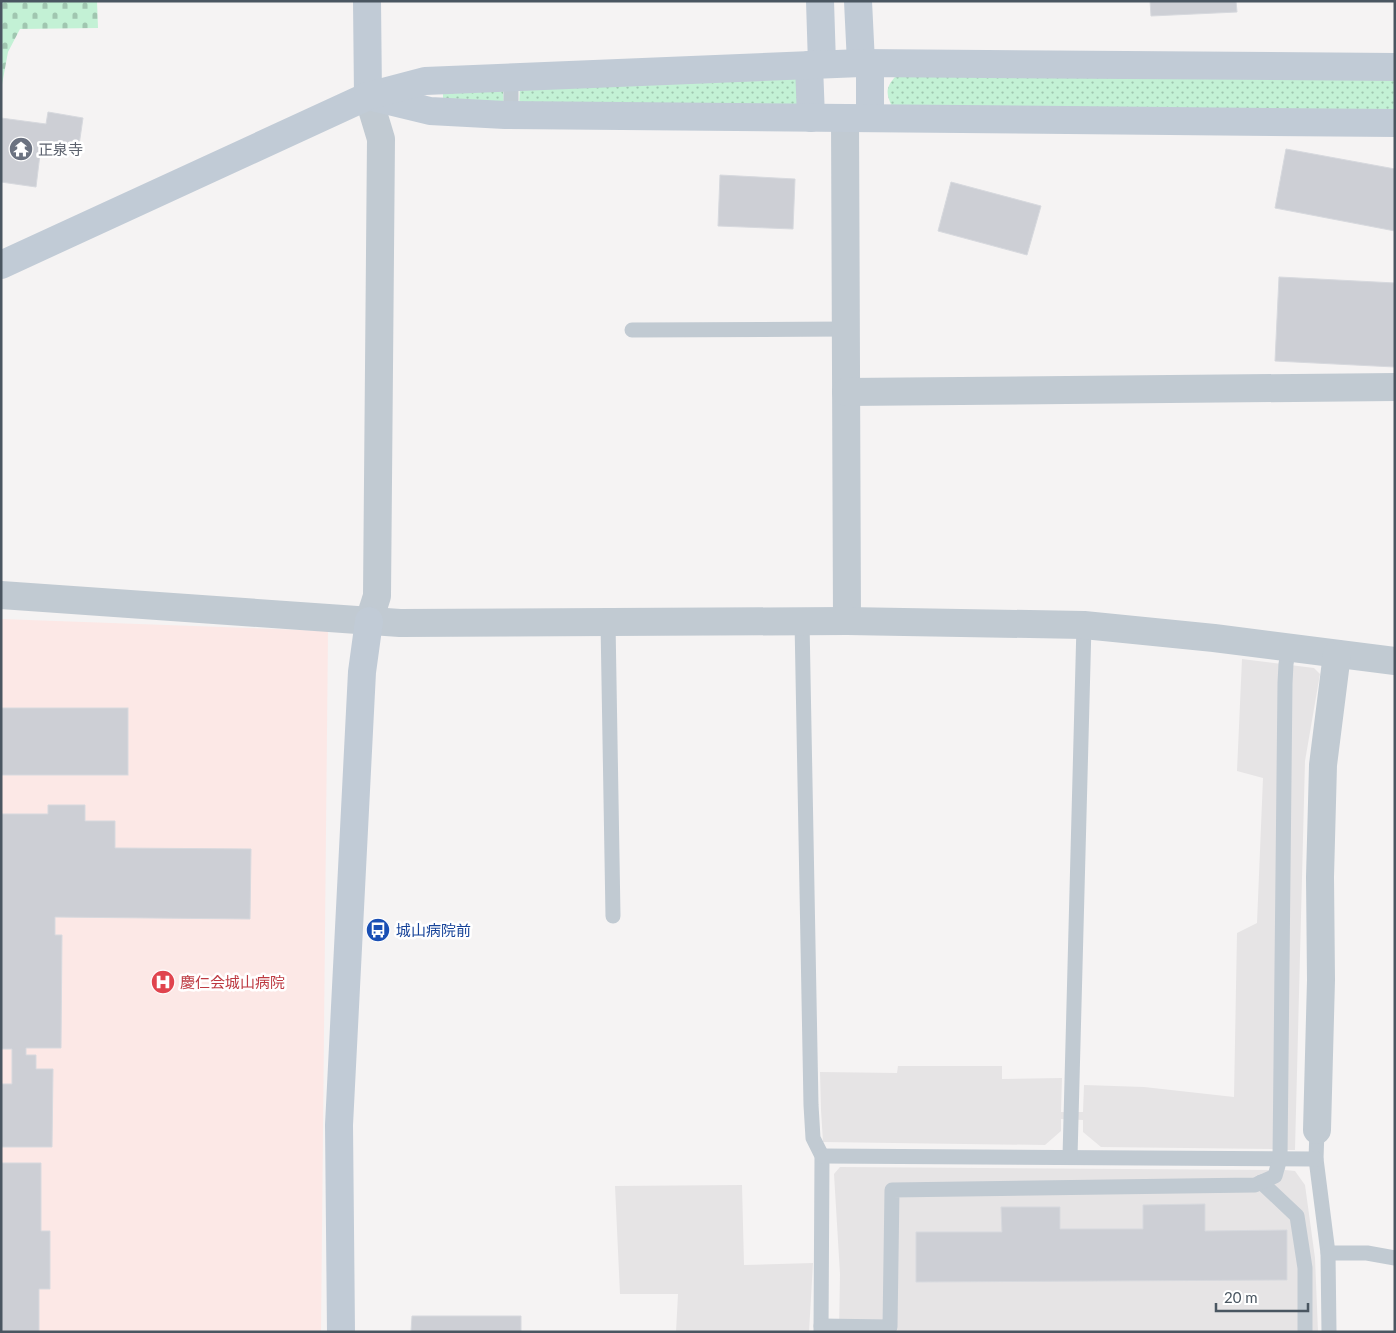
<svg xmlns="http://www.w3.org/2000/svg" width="1396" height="1333" font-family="Lato,'Noto Sans JP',sans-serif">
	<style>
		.education { fill: #e6e4e5 }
		.medical { fill: #fce8e6 }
		.grass { fill: url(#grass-dots) }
		.cemetery { fill: url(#cemetery-stones) }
		.building { fill: #cdcfd5; stroke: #d7d9de }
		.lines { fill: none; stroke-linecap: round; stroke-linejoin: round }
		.lane { stroke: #c1cad2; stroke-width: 15 }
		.street { stroke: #c1cad2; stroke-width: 28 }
		.secondary { stroke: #c1cbd6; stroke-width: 28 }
		.labels { text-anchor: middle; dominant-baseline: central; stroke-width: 5; stroke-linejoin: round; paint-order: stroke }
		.worship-label { font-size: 15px; fill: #5b616d; stroke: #fff; text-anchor: start }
		.transit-label { font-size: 15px; fill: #164399; stroke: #fff; text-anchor: start }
		.health-label { font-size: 15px; fill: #be3a42; stroke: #fff; text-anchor: start }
	</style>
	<defs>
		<pattern id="grass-dots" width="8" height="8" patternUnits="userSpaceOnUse" patternTransform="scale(1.25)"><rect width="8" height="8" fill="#c3f1d5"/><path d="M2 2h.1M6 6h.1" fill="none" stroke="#a0c6b0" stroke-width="1.8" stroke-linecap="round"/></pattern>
		<pattern id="cemetery-stones" width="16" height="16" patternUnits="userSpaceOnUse" patternTransform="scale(1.25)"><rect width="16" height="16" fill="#c3f1d5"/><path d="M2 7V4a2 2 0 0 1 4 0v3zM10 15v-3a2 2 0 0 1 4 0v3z" fill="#a0c6b0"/></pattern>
	</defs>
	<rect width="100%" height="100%" fill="#f5f3f3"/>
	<!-- education -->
	<g class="education">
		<path d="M1242,659L1314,668L1320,674L1305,761L1295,1150H1286L1285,1170L1295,1171L1305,1185L1315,1258L1318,1332H839L840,1274L834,1174L840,1167L1274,1170V1149L1101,1147L1083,1132V1120L1061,1119V1131L1045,1145L823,1142L821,1110L820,1072L897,1073L898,1066H1002V1079L1062,1078L1061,1112H1083L1084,1085L1144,1087L1234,1097L1237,933L1257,923L1263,778L1237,771Z"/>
		<path d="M742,1185L744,1265L813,1263L809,1332H676L678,1294H620L615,1186Z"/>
	</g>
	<!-- medical -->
	<path class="medical" d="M1,619L328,631L321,1332H1Z"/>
	<!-- grass -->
	<g class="grass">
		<path d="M788,74L800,82L798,106L519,108L520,85Z"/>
		<path d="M896,76L1395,77V114L892,107C886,93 885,88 896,76Z"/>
		<path d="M503,86L504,109L443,108V88Z"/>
	</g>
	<!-- cemetery -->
	<path class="cemetery" d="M1,1H97L98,28L20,29L8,52L1,90Z"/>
	<!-- building -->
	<g class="building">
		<path d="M1150,1H1236L1237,12L1151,16Z"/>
		<path d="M48,112L83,118L78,152L41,146L36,187L1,182V118L46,124Z"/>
		<path d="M1286,149L1395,169V231L1275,208Z"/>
		<path d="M720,175L795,179L793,229L718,226Z"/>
		<path d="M951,182L1041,206L1027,255L938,231Z"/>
		<path d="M1279,277L1395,283V367L1275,361Z"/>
		<rect x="1" y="708" width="127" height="67"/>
		<path d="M48,805H85V821H115V848L251,849L250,919L55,917V935H62L61,1048H26V1055H36V1069H53L52,1147H1V1084H12V1049H1V814H48Z"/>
		<path d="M1,1163H41V1231H50V1289H39V1332H1Z"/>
		<path d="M1205,1204V1231L1287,1230V1280L916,1282V1232H1002L1001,1207H1060V1229H1143V1205Z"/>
		<path d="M412,1316H521V1332H411Z"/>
	</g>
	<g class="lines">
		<!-- lane -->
		<g class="lane">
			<path d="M511,77V115"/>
			<path d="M632,330L846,329"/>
			<path d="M802,621L811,1105L813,1138L822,1156L821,1332"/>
			<path d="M608,622L613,916"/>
			<path d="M1317,1130L1316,1159L1328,1253L1329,1332"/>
			<path d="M822,1156L1316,1159"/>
			<path d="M1070,1157L1084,625"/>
			<path d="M1261,1182L1297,1216L1305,1268V1332"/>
			<path d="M1328,1253H1367L1395,1258"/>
			<path d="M821,1326L890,1327L892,1190L1255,1185L1275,1176L1280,1158L1285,683L1286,664L1289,647"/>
		</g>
		<!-- street -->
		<g class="street">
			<path d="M368,96L381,139L377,596L369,621"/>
			<path d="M845,118L847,621"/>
			<path d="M846,392L1395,387"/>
			<path d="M1,595L400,623L847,621L1084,625L1214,638L1395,661"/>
			<path d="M1317,1130L1321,980L1320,877L1323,765L1337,654"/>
		</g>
		<!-- secondary -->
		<g class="secondary">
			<path d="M367,1L368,96"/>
			<path d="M820,1L822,64"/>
			<path d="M858,1L861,63"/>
			<path d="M870,64V118"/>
			<path d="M809,65L811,118"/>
			<path d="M372,97L430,111L505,115L1395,123"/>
			<path d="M1,265L368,96L425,81L861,63L1395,67"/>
			<path d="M341,1332L339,1125L362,672L369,621"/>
		</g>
	</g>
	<!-- icons -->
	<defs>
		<g id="temple-disc" transform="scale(1.25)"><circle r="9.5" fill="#6b7280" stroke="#fff"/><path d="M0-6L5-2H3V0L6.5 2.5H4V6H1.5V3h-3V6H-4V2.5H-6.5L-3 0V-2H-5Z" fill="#fff"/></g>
		<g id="bus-disc" transform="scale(1.25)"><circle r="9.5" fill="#1a4fb4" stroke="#fff"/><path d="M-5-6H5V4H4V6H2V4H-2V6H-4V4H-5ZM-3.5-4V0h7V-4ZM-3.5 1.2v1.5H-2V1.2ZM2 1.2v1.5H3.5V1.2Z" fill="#fff"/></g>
		<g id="hospital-disc" transform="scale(1.25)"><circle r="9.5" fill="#e0444e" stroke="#fff"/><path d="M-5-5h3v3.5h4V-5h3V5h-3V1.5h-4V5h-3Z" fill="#fff"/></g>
	</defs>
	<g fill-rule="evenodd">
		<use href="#temple-disc" x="21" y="149"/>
		<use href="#bus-disc" x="378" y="930"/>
		<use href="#hospital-disc" x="163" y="982"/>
	</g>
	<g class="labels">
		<!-- worship labels -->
		<g class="worship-label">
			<text x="38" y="149">正泉寺</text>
		</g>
		<!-- transit labels -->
		<g class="transit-label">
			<text x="396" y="930">城山病院前</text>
		</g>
		<!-- health labels -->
		<g class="health-label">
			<text x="180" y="982">慶仁会城山病院</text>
		</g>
	</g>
	<!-- border -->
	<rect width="1396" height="1333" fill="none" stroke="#4a5661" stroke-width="5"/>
	<!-- scale -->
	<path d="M1216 1303v8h92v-8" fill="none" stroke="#4a5661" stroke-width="2.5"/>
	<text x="1224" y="1303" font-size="15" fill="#4a5661" stroke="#ffffff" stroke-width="4" paint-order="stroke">20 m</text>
</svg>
